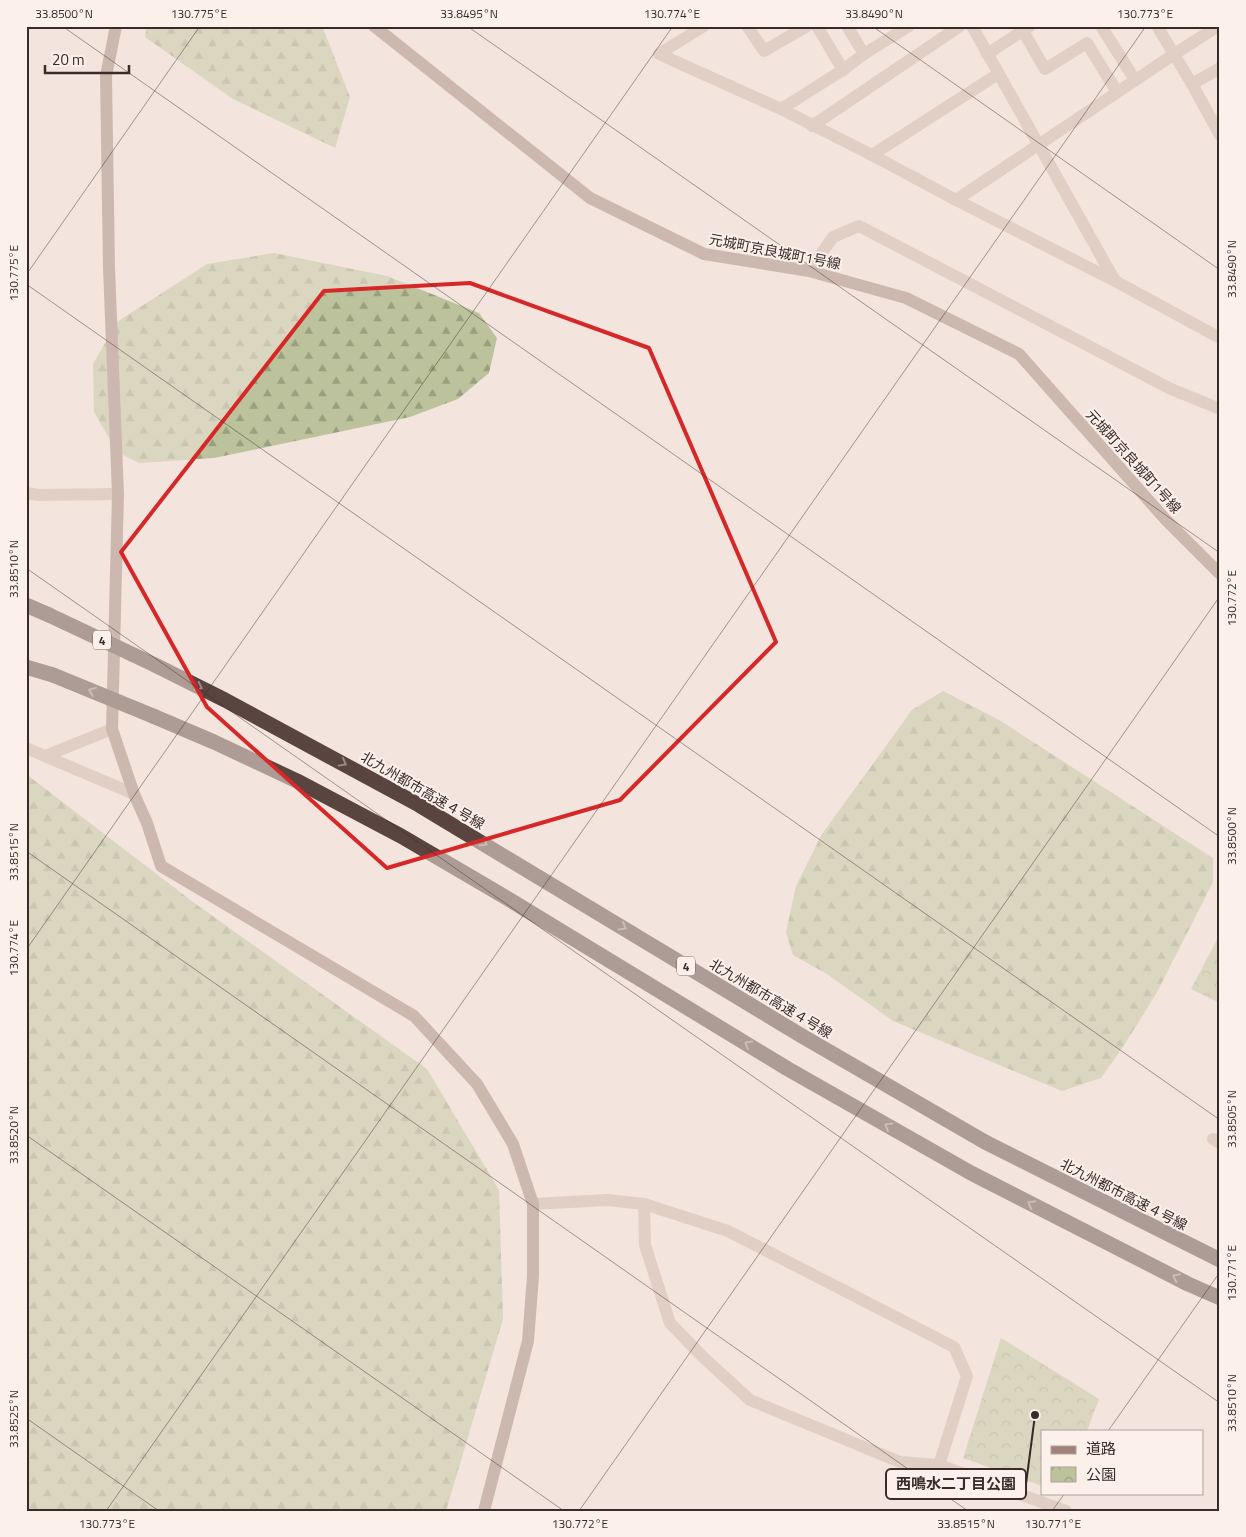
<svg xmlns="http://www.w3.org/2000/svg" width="1246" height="1537" font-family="'Titillium Web','Noto Sans JP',sans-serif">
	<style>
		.forest { fill: url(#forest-firs) }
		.park { fill: url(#park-crowns) }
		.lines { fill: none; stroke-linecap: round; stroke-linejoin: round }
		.lane { stroke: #ccb3a8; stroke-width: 12 }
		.street { stroke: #ccb3a8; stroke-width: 12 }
		.secondary { stroke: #a08279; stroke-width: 12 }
		.highway { stroke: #5a443f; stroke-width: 15 }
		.highway-bridge { stroke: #5a443f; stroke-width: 15 }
		.oneway { stroke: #9a8983 }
		.marked { fill: none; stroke: #d62828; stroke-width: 4; stroke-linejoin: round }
		.ticks { fill: none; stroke: #392b29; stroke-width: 1; stroke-opacity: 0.45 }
		.labels { text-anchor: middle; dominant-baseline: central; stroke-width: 4; stroke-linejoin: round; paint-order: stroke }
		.shield { fill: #fbf0ea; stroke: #736663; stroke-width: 1 }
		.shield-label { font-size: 12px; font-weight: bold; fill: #392b29 }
		.street-label { font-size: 14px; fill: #392b29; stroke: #fbf0ea }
		.leader { fill: none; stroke: #392b29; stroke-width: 2 }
		.callout-dot { fill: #392b29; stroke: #fbf0ea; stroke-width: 2 }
		.callout { fill: #fbf0ea; stroke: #392b29; stroke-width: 2 }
		.callout-label { font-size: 15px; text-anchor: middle; font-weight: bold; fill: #392b29 }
		.neatline { fill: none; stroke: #392b29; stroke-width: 2 }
		.ticks-label { font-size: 12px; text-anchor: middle; fill: #392b29 }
	</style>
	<defs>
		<pattern id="forest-firs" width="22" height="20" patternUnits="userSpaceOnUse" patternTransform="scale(1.25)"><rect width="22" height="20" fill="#bcc39c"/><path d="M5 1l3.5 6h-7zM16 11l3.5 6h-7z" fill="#9a9f7f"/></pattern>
		<pattern id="park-crowns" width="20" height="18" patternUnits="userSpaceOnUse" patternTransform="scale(1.25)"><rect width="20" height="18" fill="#bcc39c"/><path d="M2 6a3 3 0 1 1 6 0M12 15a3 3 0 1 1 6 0" fill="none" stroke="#9a9f7f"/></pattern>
	</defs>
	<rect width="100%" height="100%" fill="#f3e5dd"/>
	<!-- forest -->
	<g class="forest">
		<path d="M147,26H322L350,97L335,148L233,99L145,37Z"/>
		<path d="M274,253L387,276L479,313L497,338L489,373L458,399L410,417L214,458L139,463L117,452L94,412L93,364L117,322L207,264Z"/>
		<path d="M943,691L999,720L1213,858V882L1156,994L1123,1047L1101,1078L1062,1091L893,1021L827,974L793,955L786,932L796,886L822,834L912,710Z"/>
		<path d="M26,774L193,902L427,1069L499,1190L503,1319L446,1511H26Z"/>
	</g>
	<!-- park -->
	<g class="park">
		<path d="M1220,934V1003L1191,989Z"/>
		<path d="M1001,1338L1099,1399L1087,1431H1042V1486L963,1458Z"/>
	</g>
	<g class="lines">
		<!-- lane -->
		<g class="lane">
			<path d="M704,26L659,54L781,109L872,155L956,200L1115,281L1220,338"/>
			<path d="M747,26L764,51L807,26"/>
			<path d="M847,26L864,54"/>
			<path d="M972,26L1115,281"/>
			<path d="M1101,26L1135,80"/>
			<path d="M1157,26L1192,84L1220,135"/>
			<path d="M1023,31L1045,69L1087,43L1117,92"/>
			<path d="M987,54L1030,26"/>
			<path d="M843,70L864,54L909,26"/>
			<path d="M1192,84L1220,68"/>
			<path d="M781,109L843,70L817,26"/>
			<path d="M812,126L960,26"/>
			<path d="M872,155L998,74"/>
			<path d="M956,200L1173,55L1218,26"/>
			<path d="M26,748L134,794"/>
			<path d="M45,756L112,729"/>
		</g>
		<!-- street -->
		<g class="street">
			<path d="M809,271L833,237L859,226L1171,389L1220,409"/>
			<path d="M26,493L39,495L118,494"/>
			<path d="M1213,1139L1220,1143"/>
			<path d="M533,1204L607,1200L644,1204L645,1245L670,1323L704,1358L750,1400L900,1462L939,1465L1066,1511"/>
			<path d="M644,1204L728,1231L954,1347L967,1376L939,1465"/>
		</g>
		<!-- secondary -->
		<g class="secondary">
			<path d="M116,26L106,76L109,268L118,494L112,729L134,794L147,823L161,866L414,1016L477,1084L513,1144L533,1204V1276L528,1341L484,1511"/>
			<path d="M374,26L590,198L704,254L809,271L906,298L1019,354L1166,520L1220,574"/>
		</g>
		<!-- highway -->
		<g class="highway">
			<path d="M26,605L49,615"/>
			<path d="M155,665L225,700L419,805L802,1036L985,1142L1220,1260"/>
			<path d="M26,667L53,675"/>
			<path d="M153,716L214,742L297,781L401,836L500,894L788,1069L971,1173L1188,1284L1220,1298"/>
		</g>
		<!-- highway-bridge -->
		<g class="highway-bridge">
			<path d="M49,615L155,665"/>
			<path d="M53,675L153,716"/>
		</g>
	</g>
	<!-- one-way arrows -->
	<defs><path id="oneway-chevron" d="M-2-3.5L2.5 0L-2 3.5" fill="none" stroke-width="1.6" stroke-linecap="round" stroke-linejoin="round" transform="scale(1.25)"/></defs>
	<g class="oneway">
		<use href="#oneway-chevron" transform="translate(199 687) rotate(26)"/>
		<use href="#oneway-chevron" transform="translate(92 691) rotate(-158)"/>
		<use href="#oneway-chevron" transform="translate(343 763) rotate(29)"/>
		<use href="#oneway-chevron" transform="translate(484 843) rotate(31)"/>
		<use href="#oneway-chevron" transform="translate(623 927) rotate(31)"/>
		<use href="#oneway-chevron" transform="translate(748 1044) rotate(-149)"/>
		<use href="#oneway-chevron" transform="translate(888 1126) rotate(-150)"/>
		<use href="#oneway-chevron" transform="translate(1031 1204) rotate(-153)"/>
		<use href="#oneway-chevron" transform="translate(1176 1277) rotate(-153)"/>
	</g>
	<!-- marked area -->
	<path d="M0 0H1246V1537H0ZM470,283L649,348L776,642L620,800L387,868L207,707L121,552L324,291Z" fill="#f3e5dd" fill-opacity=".55" fill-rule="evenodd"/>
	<path class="marked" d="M470,283L649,348L776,642L620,800L387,868L207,707L121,552L324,291Z"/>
	<!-- ticks -->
	<path class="ticks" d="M62,26L1220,837M467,26L1220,553M872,26L1220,270M26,275L200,26M26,284L1220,1120M26,568L1220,1403M26,851L968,1511M26,950L673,26M26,1135L564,1511M26,1418L159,1511M1108,1431L1220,1272M106,1511L1146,26M579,1511L1220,596M1052,1511L1065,1493"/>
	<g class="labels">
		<!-- shield labels -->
		<g class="shield">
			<rect x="93" y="630.5" width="18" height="19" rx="4"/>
			<rect x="677" y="956.5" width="18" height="19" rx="4"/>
		</g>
		<g class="shield-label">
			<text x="102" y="640">4</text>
			<text x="686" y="966">4</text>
		</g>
		<!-- street labels -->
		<g class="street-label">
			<text transform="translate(775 251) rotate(11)">元城町京良城町1号線</text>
			<text transform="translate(1134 461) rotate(48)">元城町京良城町1号線</text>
			<text transform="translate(423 790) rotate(30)">北九州都市高速４号線</text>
			<text transform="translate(771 998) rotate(31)">北九州都市高速４号線</text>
			<text transform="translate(1124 1194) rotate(27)">北九州都市高速４号線</text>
		</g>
	</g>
	<!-- callouts -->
	<path class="leader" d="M1035 1415L1026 1484"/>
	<circle class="callout-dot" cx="1035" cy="1415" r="5"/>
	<rect class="callout" x="886" y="1469" width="140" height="30" rx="5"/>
	<g class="callout-label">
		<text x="956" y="1489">西鳴水二丁目公園</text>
	</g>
	<!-- border -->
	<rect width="1246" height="1537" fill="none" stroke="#fbf0ea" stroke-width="55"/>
	<!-- legend -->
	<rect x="1041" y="1430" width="162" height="65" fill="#fbf0ea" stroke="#ada19d"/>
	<rect x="1051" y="1446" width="25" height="8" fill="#a08279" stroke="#ada19d"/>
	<text x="1086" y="1454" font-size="15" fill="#392b29">道路</text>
	<rect x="1051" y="1467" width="25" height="15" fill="url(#park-crowns)" stroke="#ada19d"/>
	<text x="1086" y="1480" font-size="15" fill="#392b29">公園</text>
	<!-- scale -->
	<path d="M45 65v8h84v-8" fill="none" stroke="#392b29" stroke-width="2.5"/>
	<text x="52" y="65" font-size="15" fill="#392b29" stroke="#fbf0ea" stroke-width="4" paint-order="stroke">20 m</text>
	<rect x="28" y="28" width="1190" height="1482" class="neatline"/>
	<g class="ticks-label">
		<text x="64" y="18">33.8500°N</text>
		<text x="199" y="18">130.775°E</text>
		<text x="469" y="18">33.8495°N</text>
		<text x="672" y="18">130.774°E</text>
		<text x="874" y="18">33.8490°N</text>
		<text x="1145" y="18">130.773°E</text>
		<text transform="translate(1232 269) rotate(-90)" y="4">33.8490°N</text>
		<text transform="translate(14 273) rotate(-90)" y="4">130.775°E</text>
		<text transform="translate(14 569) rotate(-90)" y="4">33.8510°N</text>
		<text transform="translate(1232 598) rotate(-90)" y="4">130.772°E</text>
		<text transform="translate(1232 836) rotate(-90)" y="4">33.8500°N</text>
		<text transform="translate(14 852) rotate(-90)" y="4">33.8515°N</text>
		<text transform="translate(14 948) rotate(-90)" y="4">130.774°E</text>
		<text transform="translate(1232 1119) rotate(-90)" y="4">33.8505°N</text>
		<text transform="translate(14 1135) rotate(-90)" y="4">33.8520°N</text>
		<text transform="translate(1232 1273) rotate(-90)" y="4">130.771°E</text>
		<text transform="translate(1232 1403) rotate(-90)" y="4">33.8510°N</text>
		<text transform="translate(14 1419) rotate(-90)" y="4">33.8525°N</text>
		<text x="107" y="1528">130.773°E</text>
		<text x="580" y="1528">130.772°E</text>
		<text x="966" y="1528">33.8515°N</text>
		<text x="1053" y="1528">130.771°E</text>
	</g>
</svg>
